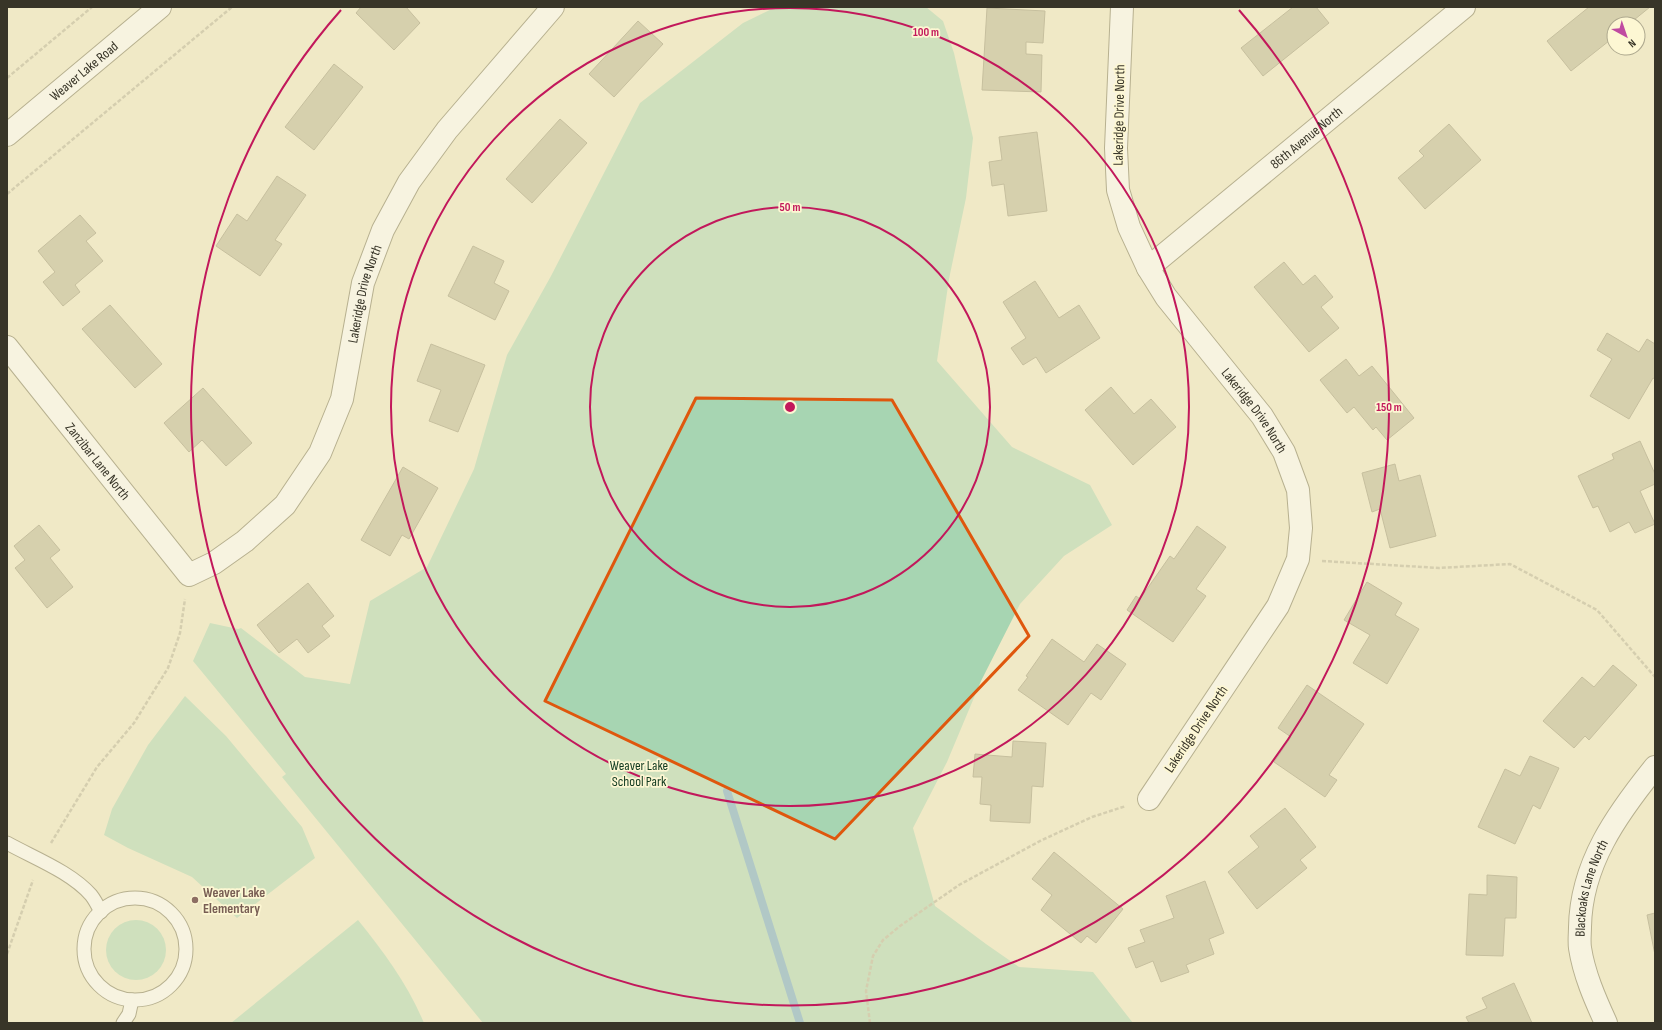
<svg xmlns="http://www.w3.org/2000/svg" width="1662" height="1030" font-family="'Sofia Sans Condensed',sans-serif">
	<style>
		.green { fill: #a7d5b2 }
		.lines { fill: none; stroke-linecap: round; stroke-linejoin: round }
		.stream { stroke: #65a0c6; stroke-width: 8 }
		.building { fill: #b7b18f; stroke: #938d6d }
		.service-casing { stroke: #726c4d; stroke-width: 15 }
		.minor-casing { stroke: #726c4d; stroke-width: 24 }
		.secondary-casing { stroke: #726c4d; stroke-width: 24 }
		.path { stroke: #b4ae92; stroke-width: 2.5; stroke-dasharray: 4 2; stroke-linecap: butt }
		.service { stroke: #fff; stroke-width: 13 }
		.minor { stroke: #fff; stroke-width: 22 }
		.secondary { stroke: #fff; stroke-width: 22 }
		.marked { fill: none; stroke: #df570d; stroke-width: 3; stroke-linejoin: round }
		.ring { fill: none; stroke: #c2185b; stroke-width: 2 }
		.education-dot { fill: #8d6e63; stroke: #fdf7d3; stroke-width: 1.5 }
		.labels { text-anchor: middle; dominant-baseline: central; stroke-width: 3.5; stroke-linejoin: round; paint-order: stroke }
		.street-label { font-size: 14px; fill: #383528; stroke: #fdf7d3 }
		.park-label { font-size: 14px; fill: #103a1f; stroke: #fdf7d3 }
		.education-label { font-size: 14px; font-weight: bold; fill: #785e54; stroke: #fdf7d3; text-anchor: start }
		.centre { fill: #c2185b; stroke: #fdf7d3; stroke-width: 2 }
		.ring-label { font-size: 12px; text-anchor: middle; font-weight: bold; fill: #c2185b; stroke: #fdf7d3; stroke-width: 3.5; stroke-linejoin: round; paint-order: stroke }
	</style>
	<rect width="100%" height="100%" fill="#f0e9c6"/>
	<!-- green -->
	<g class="green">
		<path d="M776,7H926L943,21L954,53L973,138L966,198L949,279L937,361L1012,447L1090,485L1112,525L1064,556L1020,604L981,681L947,762L913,828L935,906L986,944L1019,967L1093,972L1133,1023H483L282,777L286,774L193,661L210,623L238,629L241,628L305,677L350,684L370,601L427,567L474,469L507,355L551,276L640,103L743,23Z"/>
		<path d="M185,696L226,736L302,827L315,858L237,918L192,877L128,848L104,835L112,809L148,745Z"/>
		<circle cx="136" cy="950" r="30"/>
		<path d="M358,920C384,952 408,985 424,1023H231Z"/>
	</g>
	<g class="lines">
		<!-- stream -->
		<path class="stream" d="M727,791L800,1023"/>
	</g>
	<!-- building -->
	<g class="building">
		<path d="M361,7H406L420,23L394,50L356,13Z"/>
		<path d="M1293,7H1316L1329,23L1263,76L1241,48Z"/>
		<path d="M1589,7H1650L1629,24H1614V37L1571,71L1547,41Z"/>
		<path d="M987,8L1045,11L1043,43L1026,42V54L1042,55L1041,92L982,90Z"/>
		<path d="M638,21L663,44L614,97L589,74Z"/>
		<path d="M334,64L363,87L314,150L285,127Z"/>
		<path d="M560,119L587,143L532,203L506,179Z"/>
		<path d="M1449,124L1481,160L1425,209L1398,178L1424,156L1419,151Z"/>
		<path d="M1037,132L1047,211L1008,216L1004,184L992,186L989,162L1002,160L999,137Z"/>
		<path d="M277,176L306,195L275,240L282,244L260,276L216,246L237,214L247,221Z"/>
		<path d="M80,215L96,233L86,241L103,261L75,285L80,292L63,306L43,282L55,272L38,251Z"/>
		<path d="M473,246L504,261L494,283L509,291L495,320L448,296Z"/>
		<path d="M1284,262L1303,285L1315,275L1333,297L1321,307L1339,328L1309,352L1254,287Z"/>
		<path d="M1035,281L1059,318L1079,305L1100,338L1046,373L1036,357L1023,365L1011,348L1026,338L1003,302Z"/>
		<path d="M110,305L162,364L135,388L82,329Z"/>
		<path d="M1607,333L1639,352L1647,339L1655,344V379L1653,378L1629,419L1590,396L1612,359L1597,350Z"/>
		<path d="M431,344L485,365L458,432L429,421L441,390L417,381Z"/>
		<path d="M1346,359L1359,376L1372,366L1414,418L1387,440L1376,427L1373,430L1354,407L1347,413L1320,380Z"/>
		<path d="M1111,387L1134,414L1151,399L1176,427L1133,465L1085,410Z"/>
		<path d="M203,388L252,443L226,466L202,440L189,452L164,423Z"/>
		<path d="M1640,441L1655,474V484L1640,491L1655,524L1635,533L1629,522L1610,532L1598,506L1593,508L1578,476L1614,459L1612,454Z"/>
		<path d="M1395,464L1399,481L1420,475L1436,536L1390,548L1380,509L1372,512L1362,473Z"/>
		<path d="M403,467L438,488L409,539L402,535L390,556L361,540Z"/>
		<path d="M39,525L60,550L50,558L73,587L47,608L15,568L25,560L14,546Z"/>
		<path d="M1197,526L1226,547L1196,589L1206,596L1173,642L1127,610L1136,596L1140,599L1170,556L1174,559Z"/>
		<path d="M1367,582L1402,603L1395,615L1419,629L1387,684L1353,663L1370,635L1344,620Z"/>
		<path d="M308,583L334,616L322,626L330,636L308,653L297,639L279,653L257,625Z"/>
		<path d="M1052,639L1084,662L1097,644L1126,664L1101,700L1091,693L1068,725L1018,690L1028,677L1026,676Z"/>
		<path d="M1613,665L1637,685L1589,740L1585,736L1574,748L1543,721L1582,677L1594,687Z"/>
		<path d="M1307,685L1364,724L1329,775L1337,780L1325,797L1274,762L1291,737L1278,728Z"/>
		<path d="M1013,741L1046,743L1043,787L1032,786L1030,823L990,821L991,805L980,804L982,777H973L975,754L1012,757Z"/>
		<path d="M1530,756L1559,768L1540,809L1533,805L1515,844L1478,827L1505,769L1520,776Z"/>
		<path d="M1285,808L1316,847L1300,860L1307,868L1257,909L1228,872L1259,847L1250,836Z"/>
		<path d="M1054,852L1123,909L1096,943L1087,936L1081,943L1041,910L1052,895L1032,879Z"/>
		<path d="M1487,875L1517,877L1516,918H1505L1503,956L1466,955L1469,894L1487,895Z"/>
		<path d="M1205,881L1224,933L1209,939L1214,954L1186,965L1189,972L1161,982L1153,961L1136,968L1128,948L1145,942L1140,930L1174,918L1166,896Z"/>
		<path d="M1655,913V955L1647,915Z"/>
		<path d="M1514,983L1532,1023H1469L1466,1017L1487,1008L1482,998Z"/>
	</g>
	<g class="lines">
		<!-- service casing -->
		<g class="service-casing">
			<g id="service">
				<path d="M7,843C34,858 71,872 91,895C95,900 98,906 101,912"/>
				<circle cx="135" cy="949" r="51"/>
				<path d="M123,1023L129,1014L132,1000"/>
			</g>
		</g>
		<!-- minor casing -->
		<g class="minor-casing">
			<g id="minor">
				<path id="s1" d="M1122,7L1116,148L1118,190L1129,227L1148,268L1166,297L1262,416L1284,452L1298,490L1301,528L1298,559L1278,606L1149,799"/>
				<path id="s2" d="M1148,268L1464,7"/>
				<path id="s3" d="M7,347L189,575L214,563L245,541L285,505L320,453L342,399L363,283L383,230L409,182L447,130L553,7"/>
				<path id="s4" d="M1606,1023C1595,999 1584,974 1580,948C1579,941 1580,933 1580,927C1581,864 1617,814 1655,767"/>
			</g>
		</g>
		<!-- secondary casing -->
		<g class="secondary-casing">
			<g id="secondary">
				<path id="s5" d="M7,135L160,7"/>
			</g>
		</g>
		<!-- path -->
		<g class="path">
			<path d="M7,78L92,7"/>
			<path d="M7,194L232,7"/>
			<path d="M1322,561L1439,568L1510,564L1597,610L1655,677"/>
			<path d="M51,843L97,767L134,723L168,668L180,633L185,599"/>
			<path d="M7,954L33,880"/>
			<path d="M870,1023L866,991L873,956L883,940L900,926L959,885L1040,841L1092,817L1126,806"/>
		</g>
		<!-- service -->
		<use href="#service" class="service"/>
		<!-- minor -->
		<use href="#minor" class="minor"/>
		<!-- secondary -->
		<use href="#secondary" class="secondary"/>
	</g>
	<!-- marked area -->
	<path d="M0 0H1662V1030H0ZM696,398L892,400L1029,636L835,839L545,701Z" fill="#f0e9c6" fill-opacity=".55" fill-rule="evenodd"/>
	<path class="marked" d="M696,398L892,400L1029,636L835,839L545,701Z"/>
	<!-- distance rings -->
	<g class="ring">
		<circle cx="790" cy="407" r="200"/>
		<circle cx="790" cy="407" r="399"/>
		<path d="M1239 10A599 599 0 1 1 341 10"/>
	</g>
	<!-- markers -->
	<circle class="education-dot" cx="195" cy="900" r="4"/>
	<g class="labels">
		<!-- street labels -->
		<g class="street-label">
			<text stroke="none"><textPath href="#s5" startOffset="100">Weaver Lake Road</textPath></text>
			<text transform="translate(1119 115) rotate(-89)">Lakeridge Drive North</text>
			<text stroke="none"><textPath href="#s2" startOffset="205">86th Avenue North</textPath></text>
			<text stroke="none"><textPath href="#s3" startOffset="640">Lakeridge Drive North</textPath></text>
			<text stroke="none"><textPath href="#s1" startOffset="445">Lakeridge Drive North</textPath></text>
			<text stroke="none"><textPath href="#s3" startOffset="146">Zanzibar Lane North</textPath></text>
			<text transform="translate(1196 729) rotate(-56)">Lakeridge Drive North</text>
			<text stroke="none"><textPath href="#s4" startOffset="141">Blackoaks Lane North</textPath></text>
		</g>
		<!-- park labels -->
		<g class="park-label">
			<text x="639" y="765">Weaver Lake<tspan x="639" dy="16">School Park</tspan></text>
		</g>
		<!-- education labels -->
		<g class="education-label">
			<text x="203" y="892">Weaver Lake<tspan x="203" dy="16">Elementary</tspan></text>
		</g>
	</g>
	<circle cx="790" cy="407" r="6" class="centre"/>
	<g class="ring-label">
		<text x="926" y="36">100 m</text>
		<text x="790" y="211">50 m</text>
		<text x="1389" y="411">150 m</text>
	</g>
	<!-- border -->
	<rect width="1662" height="1030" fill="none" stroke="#383528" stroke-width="16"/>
	<!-- north arrow -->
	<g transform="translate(1626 36) rotate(140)"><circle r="19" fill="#fdf7d3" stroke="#aea98f"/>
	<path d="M0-3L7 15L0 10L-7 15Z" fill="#c04aa1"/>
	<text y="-6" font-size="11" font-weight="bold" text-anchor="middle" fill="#383528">N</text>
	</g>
</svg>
